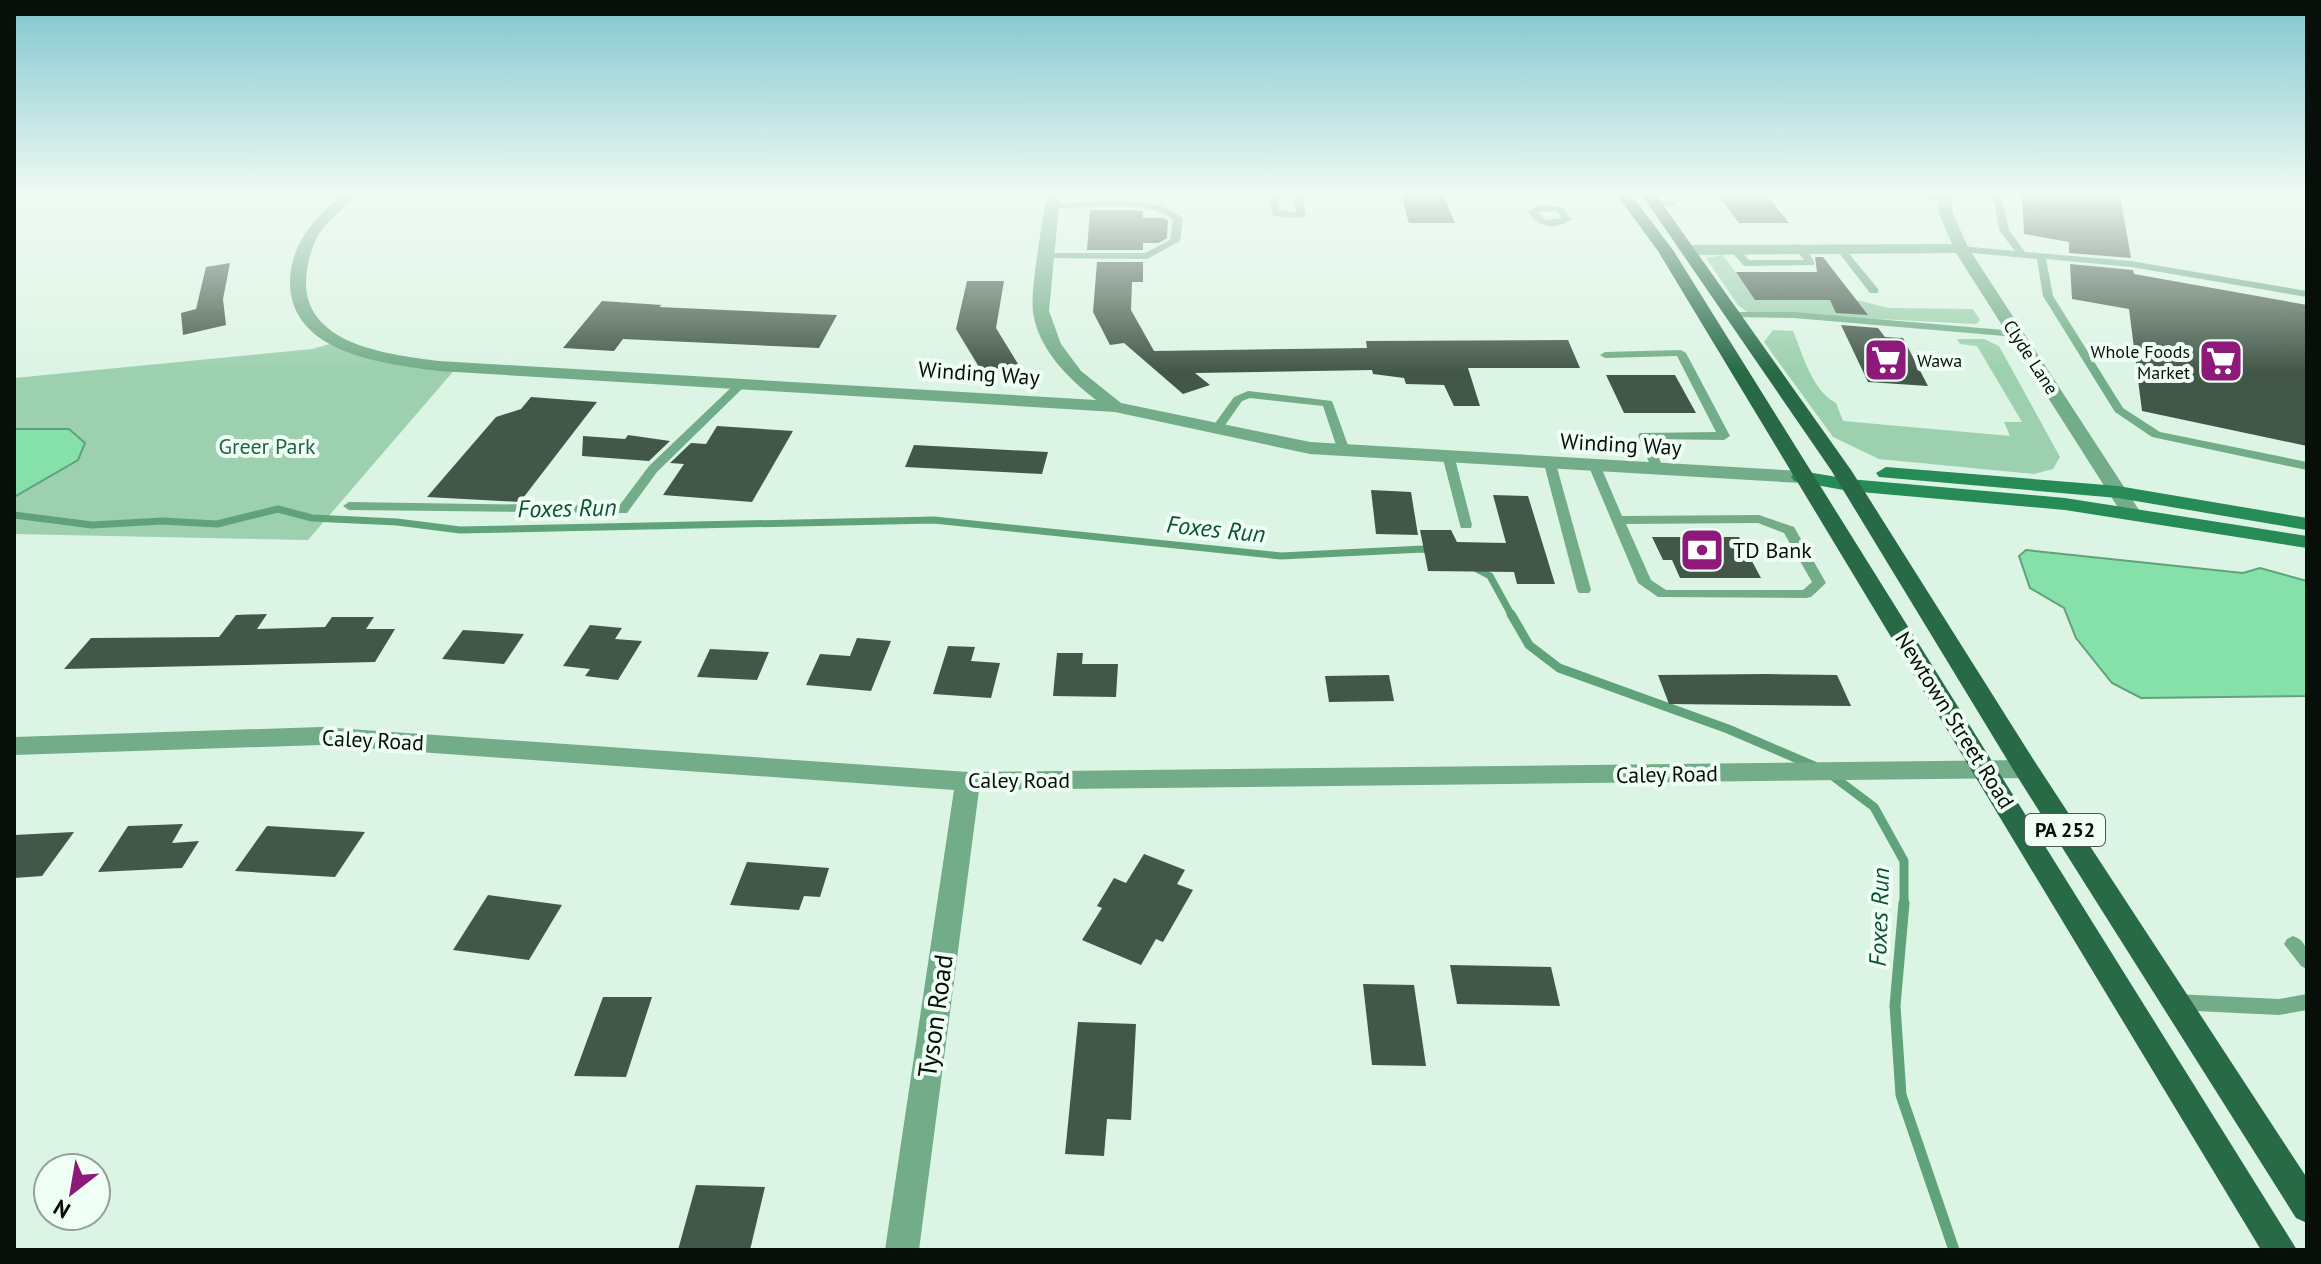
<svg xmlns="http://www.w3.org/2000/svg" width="2321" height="1264" font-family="'PT Sans',sans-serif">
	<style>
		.green { fill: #9cd0ae }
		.water { fill: #85e1a9; stroke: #60a279; stroke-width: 2 }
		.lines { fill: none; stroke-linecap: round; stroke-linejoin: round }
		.stream-far2 { stroke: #60a279; stroke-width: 7 }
		.stream-far1 { stroke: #60a279; stroke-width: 9 }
		.stream { stroke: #60a279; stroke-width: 11 }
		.building { fill: #435749 }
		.service { fill: #73ac88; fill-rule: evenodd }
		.minor { fill: #73ac88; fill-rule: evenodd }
		.secondary { fill: #268b56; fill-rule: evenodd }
		.primary { fill: #276a45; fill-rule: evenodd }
		.labels { text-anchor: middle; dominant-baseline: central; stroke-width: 8; stroke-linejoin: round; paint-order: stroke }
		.far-poi-label { font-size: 18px; fill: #080f0a; stroke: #f0fff5; text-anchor: end }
		.far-street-label { font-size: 18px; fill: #080f0a; stroke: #f0fff5 }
		.shield { fill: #f0fff5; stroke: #4e5750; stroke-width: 2 }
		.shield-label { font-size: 20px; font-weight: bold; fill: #080f0a }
		.street-label { font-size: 22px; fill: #080f0a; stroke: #f0fff5 }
		.park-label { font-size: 22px; fill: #22643f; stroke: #f0fff5 }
		.poi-label { font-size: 22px; fill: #080f0a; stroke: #f0fff5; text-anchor: start }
		.water-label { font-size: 24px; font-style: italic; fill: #0b5330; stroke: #f0fff5 }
		.near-street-label { font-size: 26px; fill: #080f0a; stroke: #f0fff5 }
	</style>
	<rect width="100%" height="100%" fill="#dcf4e4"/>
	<!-- green -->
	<g class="green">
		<path d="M1723,255L1756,300H1856L1889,308L1973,309L1980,320L1976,324L1955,323L1747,312L1738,305L1706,258Z"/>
		<path d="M1773,330L1793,331C1804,357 1811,389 1836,403L1843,421L2010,436L2004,422H2022L1977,346L1960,344L1957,339H1984L1999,346L2060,457L2053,469L2034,474L1879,459L1833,437L1764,342Z"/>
		<path d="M340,341L384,360L457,367L308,540L14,534V378L312,349Z"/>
	</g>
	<!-- water -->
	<g class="water">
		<path d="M14,429H69L85,443L78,460L14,497Z"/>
		<path d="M2026,550L2243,573L2260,568L2307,581V696L2141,698L2112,683L2076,638L2064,608L2030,588L2019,556Z"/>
	</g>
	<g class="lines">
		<!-- stream-far2 -->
		<g class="stream-far2">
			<path d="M14,515L92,525L162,521L217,524L278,509L312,518L397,522L460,530L934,520L1281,556L1423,549L1434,553"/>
			<path d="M1473,567L1490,576L1512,616"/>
		</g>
		<!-- stream-far1 -->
		<g class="stream-far1">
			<path d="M1511,614L1529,645L1559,668L1728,729L1814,766"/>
			<path d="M1830,774L1874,807L1904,861V905"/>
		</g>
		<!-- stream -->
		<path class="stream" d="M1904,903L1895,1006L1901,1095L1954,1250"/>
	</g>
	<!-- building -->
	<g class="building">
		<path d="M1401,195H1443L1455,223H1409Z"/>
		<path d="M1718,195H1767L1789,223H1739Z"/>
		<path d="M2022,195H2120L2131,258L2069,253V242L2024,234Z"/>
		<path d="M1090,210H1132L1143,211V218H1164L1168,220L1167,238L1159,243H1143V250H1087Z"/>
		<path d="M1815,257H1823L1868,315L1836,313L1830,300H1755L1736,272H1817Z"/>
		<path d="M1097,262H1143V282H1132L1131,310L1154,351L1367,348L1366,341L1568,340L1580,368H1468L1480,406H1454L1444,385L1406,384L1404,378L1373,374L1372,370L1195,373L1210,385L1183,394L1124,343L1110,345L1093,312Z"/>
		<path d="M230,263L223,299L226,325L183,335L181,313L196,309L206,267Z"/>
		<path d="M2070,264L2133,270L2134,274L2307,305V446L2142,411L2129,309L2072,299Z"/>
		<path d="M967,281H1004L996,328L1018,364L982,372L956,329Z"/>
		<path d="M602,301L662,305L659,307L837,315L819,348L623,339L614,351L563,348Z"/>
		<path d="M1841,325L1878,328L1885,337L1903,338L1928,386L1868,382Z"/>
		<path d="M1606,375H1675L1696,413H1624Z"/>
		<path d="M531,397L597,402L520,502L427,497L496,417L521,409Z"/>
		<path d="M717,426L793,431L752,502L663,495L684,464L670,463L691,443L706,444Z"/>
		<path d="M628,435L670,441L649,461L582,456L583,436L625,439Z"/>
		<path d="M914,445L1048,452L1042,474L905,467Z"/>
		<path d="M1371,490L1411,492L1418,535L1376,534Z"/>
		<path d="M1493,495L1528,496L1555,584H1517L1514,572L1428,571L1420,530H1451L1457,542L1506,543Z"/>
		<path d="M1652,537H1739L1761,578H1680L1672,560H1663Z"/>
		<path d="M267,614L257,629L325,627L332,617H374L366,629H395L375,662L64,669L91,638L219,637L236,615Z"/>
		<path d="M590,625L622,628L615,639L642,641L618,680L585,676L590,669L563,666Z"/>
		<path d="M463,630L524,634L504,664L442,659Z"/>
		<path d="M857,638L891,641L871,691L806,685L820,654L850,656Z"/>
		<path d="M948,646L975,647L971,661L1000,663L991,698L933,694Z"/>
		<path d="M710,649L769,652L757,680L697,677Z"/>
		<path d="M1057,653H1083L1082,664H1118L1116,697L1053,696Z"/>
		<path d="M1766,674L1837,675L1851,706L1669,704L1658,675Z"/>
		<path d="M1389,675L1394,701L1329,702L1325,676Z"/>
		<path d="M183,824L172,843L199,841L182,868L98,872L128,826Z"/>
		<path d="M267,826L365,832L335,877L235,871Z"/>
		<path d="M74,832L42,876L14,878V835Z"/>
		<path d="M1144,854L1185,870L1177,884L1193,890L1163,942L1156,939L1141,965L1082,940L1102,908L1097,906L1114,878L1126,883Z"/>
		<path d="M747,862L829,868L820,897L804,896L799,910L730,905Z"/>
		<path d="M488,895L562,905L529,960L453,950Z"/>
		<path d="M1450,965L1551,967L1560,1006L1457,1004Z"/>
		<path d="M1363,984L1414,985L1426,1066L1372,1065Z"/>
		<path d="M603,997H652L626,1077L574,1076Z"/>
		<path d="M1078,1022L1136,1024L1131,1120L1107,1119L1104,1156L1065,1154Z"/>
		<path d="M696,1185L765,1187L750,1250H678Z"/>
	</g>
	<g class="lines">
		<!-- service -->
		<g class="service">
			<path d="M1269,195H1277L1280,211L1296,212L1294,195H1302L1306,215L1301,218L1273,216Z"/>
			<path d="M1919,195H1939L1948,198C1942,203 1924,200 1919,195Z"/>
			<path d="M1993,195H2001L2009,230L2025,252L2131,261L2307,291V297L2131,267L2046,259L2053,296L2123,408L2160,432L2307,462V470L2152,437L2115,412L2043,296L2037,259L1961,252L1956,249L1961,246L2015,251L1999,230Z"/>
			<path d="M1656,201H1671L1676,204L1671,207L1653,206V202Z"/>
			<path d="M1100,202C1127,202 1162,199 1183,219L1180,241L1147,259L1044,258L1042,256L1047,253H1145L1170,240L1173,220C1147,198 1085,208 1052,209L1047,206L1052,203Z"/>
			<path d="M1540,205L1563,208L1572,219C1557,230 1538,228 1528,212ZM1542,211L1557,212L1562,218L1546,220L1538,213Z"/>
			<path d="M1798,244C1805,247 1815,259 1814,265L1746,266L1743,265L1729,249L1737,247L1749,260H1804L1793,247Z"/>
			<path d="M1836,245H1842L1878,289V293H1870L1836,249Z"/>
			<path d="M1733,312H1794L2016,331L2021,334L2016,337L1794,318L1729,317L1728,315Z"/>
			<path d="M1681,350L1686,353L1730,436L1724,440L1651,439L1664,470L1658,474L1652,470L1638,435L1640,433L1716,432L1677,356L1605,358L1600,355L1605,352Z"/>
			<path d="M742,380L746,381V385L657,472L627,513L349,510L343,506L349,502L619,506L649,466L738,381Z"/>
			<path d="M1248,391L1332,401L1350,451L1344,455L1338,451L1323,406L1250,398L1242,401L1221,431H1213L1211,429L1234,397Z"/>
			<path d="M1449,455L1455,459L1472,525L1471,528H1461L1460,525L1443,459Z"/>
			<path d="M1550,460L1556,464L1591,590L1589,593H1579L1577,590L1544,464Z"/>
			<path d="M1595,463L1601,467L1622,516L1759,515L1794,527L1826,583L1811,597L1806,598L1658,597L1638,583L1589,467ZM1758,523L1784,533L1812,582L1803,590H1666L1651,580L1626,524Z"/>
			<path d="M2293,936C2309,942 2307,954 2307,969L2301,966L2284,944L2287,939Z"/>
			<path d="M2175,994L2279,999L2307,994V1010L2279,1015L2175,1010L2169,1008L2166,1002L2169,996Z"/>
		</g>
		<!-- minor -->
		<g class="minor">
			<path d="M341,195H356C345,208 331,217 321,231C311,246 306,266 306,284C307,346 392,355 439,361L1096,400C1068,378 1038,349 1033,312C1030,288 1043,223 1046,195H1060L1049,311L1061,344L1081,371L1121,403L1310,442L1801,471L1811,477L1801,483L1310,454L1115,412L439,371C385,364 290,354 290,282C290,245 315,218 341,195Z"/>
			<path d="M1937,195H1951L1953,214L1969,249L2141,513L2138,517H2124L1956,253L1687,255L1679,250L1687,245L1952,244L1939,214Z"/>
			<path d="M321,727L968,772L2026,760L2035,762L2038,769L2035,776L2026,778L979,790L919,1250H885L954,790L321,745L14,755V737Z"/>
		</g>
		<!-- secondary -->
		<g class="secondary">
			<path d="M1886,467L2118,486L2307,518V530L2118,498L1879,477L1876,473Z"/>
			<path d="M1801,471L1849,479L2065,498L2307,536V548L2065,510L1849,491L1794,481L1791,477L1794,473Z"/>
		</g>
		<!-- primary -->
		<g class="primary">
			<path d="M1617,195H1631L1673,250L2297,1250H2261L1658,251Z"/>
			<path d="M1642,195H1656L1851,470L2035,762L2307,1178V1223L2296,1218L2017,776L1831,470Z"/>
		</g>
	</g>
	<!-- sky -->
	<linearGradient id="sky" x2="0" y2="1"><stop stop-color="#80c6cf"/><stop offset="0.52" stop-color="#effaf3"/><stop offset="1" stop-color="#effaf3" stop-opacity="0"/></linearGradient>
	<rect width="2321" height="372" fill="url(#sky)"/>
	<!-- icons -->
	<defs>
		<g id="supermarket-square" transform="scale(2.3)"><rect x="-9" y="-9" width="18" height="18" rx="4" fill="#8d1a7b" stroke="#f0fff5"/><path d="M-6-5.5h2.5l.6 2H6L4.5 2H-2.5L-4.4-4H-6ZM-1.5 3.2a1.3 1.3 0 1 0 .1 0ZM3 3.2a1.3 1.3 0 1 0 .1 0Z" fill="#fff"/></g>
		<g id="bank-square" transform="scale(2.3)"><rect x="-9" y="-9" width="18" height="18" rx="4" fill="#8d1a7b" stroke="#f0fff5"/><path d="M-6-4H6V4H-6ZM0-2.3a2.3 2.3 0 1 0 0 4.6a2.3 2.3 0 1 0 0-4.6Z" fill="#fff"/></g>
	</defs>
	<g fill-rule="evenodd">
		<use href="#supermarket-square" x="1886" y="360"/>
		<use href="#supermarket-square" x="2221" y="361"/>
		<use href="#bank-square" x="1702" y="550"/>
	</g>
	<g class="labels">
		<!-- far-poi labels -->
		<g class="far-poi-label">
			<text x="2190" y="351">Whole Foods<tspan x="2190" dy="21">Market</tspan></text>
			<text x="1917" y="360" text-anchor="start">Wawa</text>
		</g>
		<!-- far-street labels -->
		<g class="far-street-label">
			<text transform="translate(2031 357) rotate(57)">Clyde Lane</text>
		</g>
		<!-- shield labels -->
		<rect class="shield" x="2025" y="814" width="80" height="32" rx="6"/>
		<g class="shield-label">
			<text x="2065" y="830">PA 252</text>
		</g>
		<!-- street labels -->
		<g class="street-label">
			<text transform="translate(979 373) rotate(4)">Winding Way</text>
			<text transform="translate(1621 444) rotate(3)">Winding Way</text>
			<text transform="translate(1955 720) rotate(58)">Newtown Street Road</text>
			<text transform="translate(373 740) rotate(3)">Caley Road</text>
			<text transform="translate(1667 774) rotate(-1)">Caley Road</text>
			<text x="1019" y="780">Caley Road</text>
		</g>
		<!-- park labels -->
		<g class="park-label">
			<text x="267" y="446">Greer Park</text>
		</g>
		<!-- poi labels -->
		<g class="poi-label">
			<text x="1733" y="550">TD Bank</text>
		</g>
		<!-- water labels -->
		<g class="water-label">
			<text transform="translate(567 508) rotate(-1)">Foxes Run</text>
			<text transform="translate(1216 529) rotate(6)">Foxes Run</text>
			<text transform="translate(1879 917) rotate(-88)">Foxes Run</text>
		</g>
		<!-- near-street labels -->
		<g class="near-street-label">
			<text transform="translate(935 1016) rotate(-82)">Tyson Road</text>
		</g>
	</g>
	<!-- border -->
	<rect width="2321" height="1264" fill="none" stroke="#080f0a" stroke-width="32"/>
	<!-- north arrow -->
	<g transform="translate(72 1192) rotate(211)"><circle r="38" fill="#f0fff5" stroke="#939f97" stroke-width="2"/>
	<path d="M0-6L14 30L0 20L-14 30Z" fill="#8d1a7b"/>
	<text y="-12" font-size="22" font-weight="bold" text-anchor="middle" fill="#080f0a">N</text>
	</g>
</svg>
